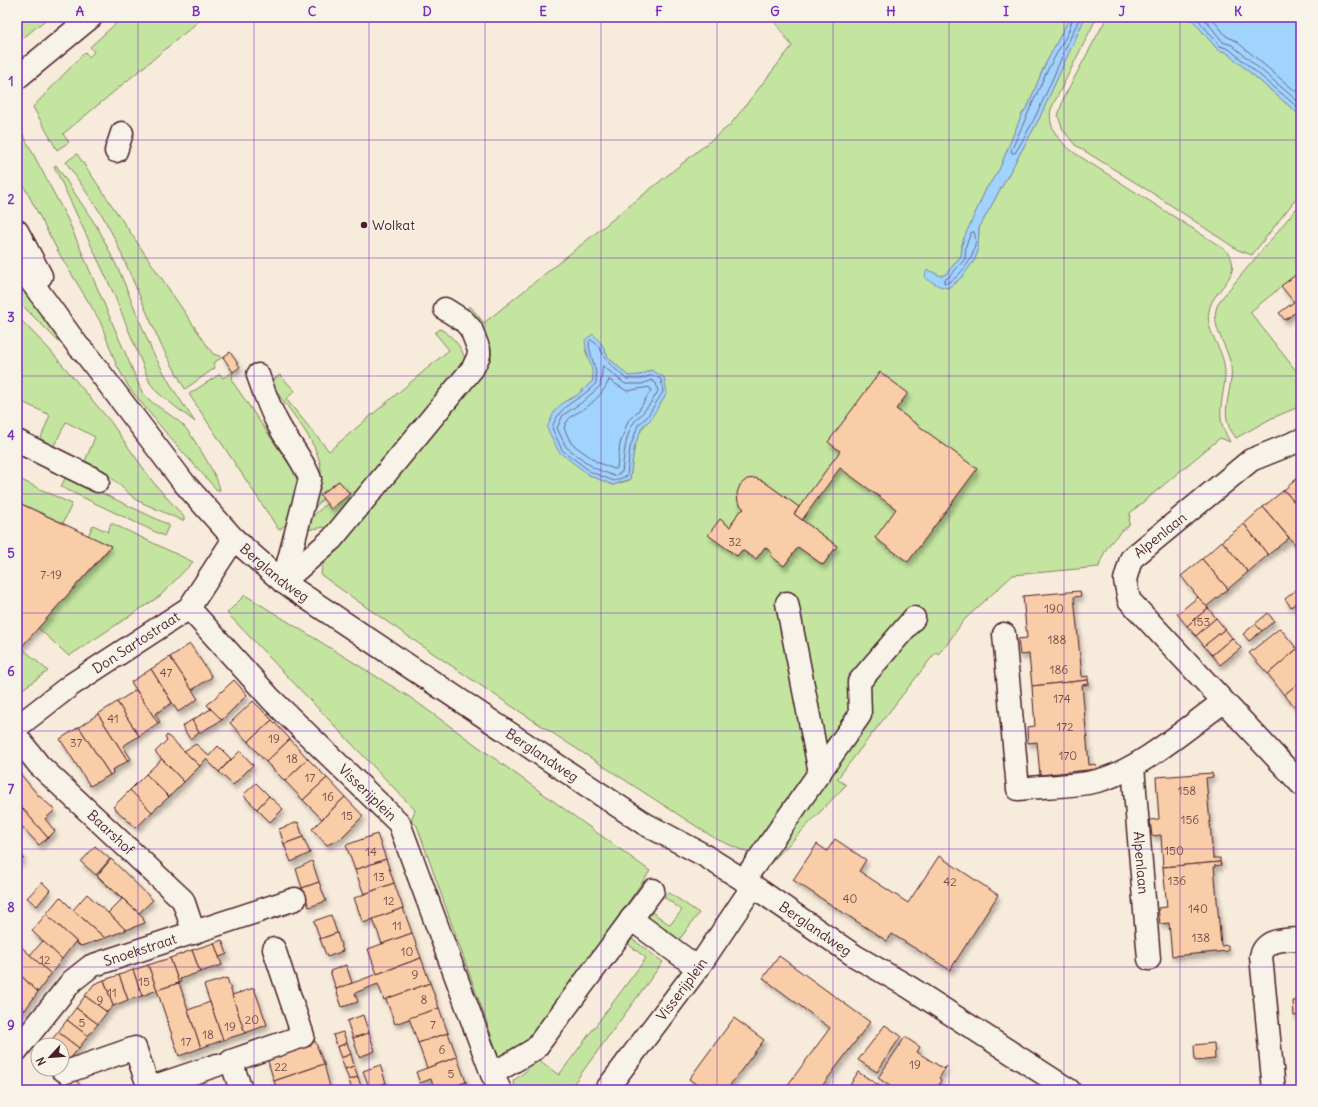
<svg xmlns="http://www.w3.org/2000/svg" width="1318" height="1107" font-family="Delius,sans-serif">
	<style>
		.green { fill: #c3e59f; stroke: #868265; fill-rule: evenodd }
		.water { fill: #a0d3fe; stroke: #7e8baa }
		.lines { fill: none; stroke-linecap: round; stroke-linejoin: round }
		.shore { stroke: #6c677f; stroke-width: 1 }
		.building { fill: #f9cda8; stroke: #4a1f2b; filter: url(#shadow) }
		.minor-casing { stroke: #4a1f2b; stroke-width: 25 }
		.minor { stroke: #f7f3e8; stroke-width: 22 }
		.grid { fill: none; stroke: #7b2cbf; stroke-width: 1; stroke-opacity: 0.55 }
		.poi-dot { fill: #4a1f2b; stroke: #f7f3e8; stroke-width: 1.5 }
		.labels { text-anchor: middle; dominant-baseline: central; stroke-width: 3; stroke-linejoin: round; paint-order: stroke }
		.number-label { font-size: 12px; fill: #764a4a }
		.poi-label { font-size: 14px; fill: #4a1f2b; stroke: #f7f3e8; text-anchor: start }
		.street-label { font-size: 14px; fill: #4a1f2b; stroke: #f7f3e8 }
		.neatline { fill: none; stroke: #7b2cbf; stroke-width: 1.5 }
		.grid-label { font-size: 13px; text-anchor: middle; font-weight: bold; fill: #7b2cbf }
	</style>
	<defs>
		<filter id="shadow"><feDropShadow dx="2.5" dy="4.5" stdDeviation="2" flood-color="#0004"/></filter>
	</defs>
	<rect width="100%" height="100%" fill="#f7ebdb"/>
	<filter id="ink" filterUnits="userSpaceOnUse"><feTurbulence type="fractalNoise" baseFrequency=".025" numOctaves="2"/><feDisplacementMap in="SourceGraphic" scale="8" xChannelSelector="R" yChannelSelector="G"/><feConvolveMatrix kernelMatrix="1 2 1 2 8 2 1 2 1" color-interpolation-filters="sRGB"/></filter>
	<g filter="url(#ink)">
		<!-- green -->
		<g class="green">
			<path d="M17,17H49L17,43Z"/>
			<path d="M123,17H204L63,134L69,142L57,150L33,107L85,52L89,57L94,52L90,47Z"/>
			<path d="M771,17H1070L1043,69L1028,106L1022,114L999,170L986,189L962,244L961,256L946,274L941,276L928,270L926,272L955,284L974,261L978,251L979,228L1039,119L1085,17H1097L1051,109C1047,129 1061,143 1076,154L1226,250C1247,275 1212,289 1209,311C1205,330 1221,346 1224,364C1228,382 1219,400 1221,419C1222,427 1226,434 1230,442L1220,438L1130,513L1129,525C1114,537 1104,548 1099,567L1013,575L964,620L945,647L938,654L936,652L837,779L846,785L769,865L753,855L716,839C583,753 450,668 321,575L322,566L397,471L491,359V347L468,318L466,309L470,306L484,323L730,125L792,46ZM601,343L608,357L628,376L641,375L651,370L650,420C633,434 633,458 630,480L613,485L589,475L564,402L576,396L593,381V368L585,350ZM755,478L763,481L798,507L794,514L837,546L823,565L798,547L784,566L771,556L772,553L765,547L756,559L742,550L737,556L709,535L730,527L738,514L744,509L738,502Z"/>
			<path d="M1107,17H1190L1218,50L1226,52L1301,116V194L1292,204L1252,255L1238,250L1157,196L1075,145L1063,130L1058,116L1064,97Z"/>
			<path d="M19,127L68,220L142,392C153,406 170,413 183,425C191,433 220,480 220,490H217L171,439L130,389L116,364L100,321L60,255L19,177L17,173V130Z"/>
			<path d="M77,154L213,354L223,357L213,363L215,368L185,389L161,345L115,239L102,215L66,162Z"/>
			<path d="M56,165L99,230L121,275L152,351L173,389L195,422L158,393L150,383L113,292L54,166Z"/>
			<path d="M1301,204V271L1250,312L1301,377V406L1272,418L1236,438C1233,433 1229,429 1228,424C1222,406 1234,384 1231,366C1227,342 1205,321 1221,299L1269,242L1295,210Z"/>
			<path d="M17,281L64,347L17,300Z"/>
			<path d="M17,316L49,349L110,421L153,482L184,517V520H181L136,500L103,470L86,462L85,461L95,437L66,422L54,446L40,440L50,415L22,402L17,409Z"/>
			<path d="M440,329C453,336 465,350 466,365L332,526L306,530L309,520L327,503L350,494L338,481L321,495L323,499L311,512C314,501 321,486 321,474C323,447 288,409 273,387L274,379L280,375L295,391L286,399L329,451L449,350L435,333Z"/>
			<path d="M233,372L232,381L300,480C297,496 295,520 279,530L189,394L220,374L223,378Z"/>
			<path d="M66,476L169,525L164,536L61,487Z"/>
			<path d="M17,478L72,504L63,523L17,502Z"/>
			<path d="M111,523L193,562L160,596L69,656L38,628L111,547L88,536L93,525L108,532Z"/>
			<path d="M245,595L411,698L650,871L531,1042L500,1060L417,826L411,820L415,810L227,613Z"/>
			<path d="M21,647L48,671L17,693V652Z"/>
			<path d="M668,892L699,913L679,940L648,917L652,912L670,925L682,910L664,897Z"/>
			<path d="M632,939L663,962L569,1090H516L513,1081L539,1061L559,1075L646,958L628,944Z"/>
		</g>
		<!-- water -->
		<g class="water">
			<path d="M1070,17H1085L1039,119L979,228L978,251L974,261L962,277L948,288L939,286L925,278L926,272L928,270L941,276L946,274L961,256L963,240L986,189L999,170L1022,114L1028,106L1043,69Z"/>
			<path d="M1190,17H1301V116L1226,52L1218,50Z"/>
			<path d="M593,334L601,343L608,357L628,376L641,375L651,370L664,377L667,393L650,420L642,427L634,448L630,479L613,485L589,475L559,452L547,428L555,410L564,402L576,396L593,381C593,366 586,355 585,340Z"/>
		</g>
		<g class="lines">
			<!-- shore -->
			<g class="shore">
				<path d="M1073,17L1068,33L1047,71L1011,151L1012,153H1015C1042,111 1058,62 1080,17"/>
				<path d="M1196,17L1220,46L1229,49L1301,110"/>
				<path d="M1203,17L1223,42L1232,45L1301,104"/>
				<path d="M1211,17L1226,36L1236,41L1301,96"/>
				<path d="M974,232C981,250 963,275 947,283H944V280L949,277L965,259L966,245L971,233Z"/>
				<path d="M591,340L598,345L606,360L626,379H641L652,375L661,379L663,392L647,417L638,425L630,448L627,476L614,481L591,472L562,450L552,428C560,402 580,402 596,383C598,368 589,357 589,342Z"/>
				<path d="M603,366L625,384H642L651,380L656,383L658,391C652,403 644,411 635,421C625,432 624,458 622,472L614,476L594,468L566,447L557,428L563,415L581,403L600,386Z"/>
				<path d="M609,380L627,391L649,387L651,390L639,410L628,421L620,444L617,468L614,469L597,462L571,443L564,428C568,416 574,415 584,409C595,401 604,392 609,380Z"/>
			</g>
		</g>
		<!-- building -->
		<g class="building">
			<path d="M1301,271V303L1297,306L1300,309L1285,320L1279,313L1294,302L1281,286Z"/>
			<path d="M1301,327V339L1300,340L1294,333Z"/>
			<path d="M230,352L240,367L233,372L223,357Z"/>
			<path d="M880,372L908,393L896,409L977,469L908,562L875,538L896,509L840,468L802,520L794,514L840,451L828,442Z"/>
			<path d="M1301,475V510L1284,490Z"/>
			<path d="M755,478L763,481L799,507L794,514L837,546L823,565L798,547L784,566L771,556L772,553L765,547L756,559L742,550L737,556L708,535L720,519L730,527L738,513L744,509L738,502L737,493L740,485L747,479Z"/>
			<path d="M339,481L350,494L331,509L320,495Z"/>
			<path d="M1284,490L1301,510V545L1298,548L1263,507Z"/>
			<path d="M17,502L111,546L17,652Z"/>
			<path d="M1263,507L1289,538L1268,555L1244,524Z"/>
			<path d="M1244,524L1268,555L1248,572L1222,541Z"/>
			<path d="M1222,541L1248,572L1228,589L1202,559Z"/>
			<path d="M1202,559L1228,589L1206,607L1181,576Z"/>
			<path d="M1297,589L1301,594V598L1291,607L1285,599Z"/>
			<path d="M1080,591L1081,596L1074,597L1082,677L1088,676V680L1032,686L1029,654L1020,655L1018,639L1027,638L1023,596Z"/>
			<path d="M1198,597L1208,608L1187,626L1177,614Z"/>
			<path d="M1208,608L1216,618L1196,636L1187,626Z"/>
			<path d="M1268,613L1274,621L1262,631L1255,624Z"/>
			<path d="M1216,618L1225,629L1204,646L1196,636Z"/>
			<path d="M1255,624L1262,631L1249,641L1243,634Z"/>
			<path d="M1280,628L1297,649L1268,674L1249,653Z"/>
			<path d="M1225,629L1232,638L1212,655L1204,646Z"/>
			<path d="M1232,638L1241,648L1220,665L1212,655Z"/>
			<path d="M190,644L212,677L192,690L170,657Z"/>
			<path d="M1297,649L1301,654V681L1284,695L1268,674Z"/>
			<path d="M170,657L198,699L178,712L151,669Z"/>
			<path d="M151,669L172,703L155,714L160,722L158,723L131,682Z"/>
			<path d="M234,680L247,695L222,720L207,705Z"/>
			<path d="M1088,680L1089,684L1082,685L1089,765L1096,764L1097,769L1040,775L1037,742L1028,743L1027,727L1035,726L1032,686Z"/>
			<path d="M1301,681V713L1284,695Z"/>
			<path d="M136,690L158,723L139,736L117,702Z"/>
			<path d="M253,701L272,720L248,742L230,723Z"/>
			<path d="M117,702L139,736L123,746L131,759L128,761L98,714Z"/>
			<path d="M211,709L222,720L199,733L192,720Z"/>
			<path d="M98,714L128,761L112,770L113,773L110,775L79,727Z"/>
			<path d="M192,720L199,733L190,739L182,726Z"/>
			<path d="M272,720L290,739L266,762L248,742Z"/>
			<path d="M79,727L110,775L90,786L60,739Z"/>
			<path d="M167,735L200,766L184,782L155,752L167,740L165,738Z"/>
			<path d="M290,739L308,759L285,781L266,762Z"/>
			<path d="M196,744L209,756L218,746L231,759L219,772L206,759L200,766L184,751Z"/>
			<path d="M240,751L253,765L233,785L219,772Z"/>
			<path d="M162,759L184,782L169,797L146,774Z"/>
			<path d="M308,759L327,778L303,800L285,781Z"/>
			<path d="M17,770L38,795L55,810L45,819L55,831L48,838L17,802Z"/>
			<path d="M1212,773L1213,777L1206,778L1213,858H1220V862L1163,867L1161,835L1152,836L1150,820L1159,819L1156,777Z"/>
			<path d="M146,774L169,797L152,812L130,790Z"/>
			<path d="M327,778L345,797L322,819L303,800Z"/>
			<path d="M256,783L269,796L257,809L243,795Z"/>
			<path d="M130,790L152,812L136,828L113,807Z"/>
			<path d="M269,796L283,809L270,822L257,809Z"/>
			<path d="M345,797L363,816L340,839L327,845L312,829Z"/>
			<path d="M17,802L48,838L39,845L17,821Z"/>
			<path d="M298,822L303,837L284,844L279,829Z"/>
			<path d="M377,834L386,859L355,870L346,845Z"/>
			<path d="M303,837L310,853L291,862L284,844Z"/>
			<path d="M835,839L866,860L859,871L908,903L939,856L998,895L950,970L892,934L887,941L793,880L817,844L827,851Z"/>
			<path d="M95,846L110,859L96,875L81,862Z"/>
			<path d="M17,850L24,858L17,863Z"/>
			<path d="M111,859L153,900L139,913L97,876Z"/>
			<path d="M386,859L394,883L364,894L355,870Z"/>
			<path d="M312,861L319,882L302,888L296,869Z"/>
			<path d="M1220,862L1221,865L1214,866L1221,946L1228,945V951L1172,956L1169,923L1160,924L1158,908L1167,907L1163,867Z"/>
			<path d="M97,876L142,916L145,923L126,930L108,913L122,899Z"/>
			<path d="M42,882L50,890L37,906L27,898Z"/>
			<path d="M319,882L326,901L309,907L302,888Z"/>
			<path d="M394,883L403,908L363,923L354,898Z"/>
			<path d="M87,894L108,913L126,930L105,938L73,910Z"/>
			<path d="M60,897L73,910L105,938L81,946L46,914Z"/>
			<path d="M403,908L412,933L382,944L373,919Z"/>
			<path d="M46,914L81,946L75,942L62,959L32,931Z"/>
			<path d="M331,915L337,933L320,939L314,921Z"/>
			<path d="M337,933L343,951L327,957L320,939Z"/>
			<path d="M412,933L421,958L377,974L368,949Z"/>
			<path d="M222,940L227,954L219,957L214,943Z"/>
			<path d="M43,941L62,959L51,974L30,955Z"/>
			<path d="M17,943L51,974L38,992L17,972Z"/>
			<path d="M214,943L222,965L200,972L192,950Z"/>
			<path d="M192,950L200,972L180,979L181,982L179,983L170,958Z"/>
			<path d="M779,956L870,1022L819,1090H784L830,1028L763,978Z"/>
			<path d="M1301,957V991L1298,958Z"/>
			<path d="M170,958L179,983L157,990L148,965Z"/>
			<path d="M421,958L430,983L384,1000L378,984L355,993L358,1002L342,1007L336,989Z"/>
			<path d="M148,965L157,990L142,996L133,970Z"/>
			<path d="M346,965L352,983L336,989L330,971Z"/>
			<path d="M133,970L142,996L128,1000L119,975Z"/>
			<path d="M18,973L38,992L25,1010L17,1002Z"/>
			<path d="M119,975L128,1000L113,1006L104,980Z"/>
			<path d="M227,978L245,1033L223,1040L204,985Z"/>
			<path d="M104,980L113,1006L107,1012L85,996L94,984Z"/>
			<path d="M179,983L201,1048L179,1056L157,990Z"/>
			<path d="M430,983L439,1008L395,1024L386,999Z"/>
			<path d="M254,988L267,1025L245,1033L232,995Z"/>
			<path d="M85,996L107,1012L98,1024L76,1008Z"/>
			<path d="M1301,1000V1015L1294,1016L1293,1001Z"/>
			<path d="M17,1002L25,1010L17,1020Z"/>
			<path d="M210,1002L223,1040L201,1048L188,1010Z"/>
			<path d="M76,1008L98,1024L88,1036L67,1020Z"/>
			<path d="M439,1008L448,1033L418,1043L409,1018Z"/>
			<path d="M363,1015L369,1033L353,1038L347,1021Z"/>
			<path d="M734,1018L764,1040L730,1085L737,1090H704L689,1079Z"/>
			<path d="M67,1020L88,1036L79,1048L58,1032Z"/>
			<path d="M885,1025L901,1036L877,1072L858,1060Z"/>
			<path d="M58,1032L79,1048L69,1060L62,1055V1045L48,1044Z"/>
			<path d="M343,1032L347,1043L337,1047L333,1035Z"/>
			<path d="M369,1033L375,1051L359,1057L353,1038Z"/>
			<path d="M448,1033L457,1057L427,1068L418,1043Z"/>
			<path d="M905,1037L920,1047L917,1052L944,1069L947,1066L939,1078L941,1080L939,1084L943,1090H896L878,1078Z"/>
			<path d="M315,1041L324,1064L274,1081L267,1058Z"/>
			<path d="M347,1043L351,1054L341,1058L337,1047Z"/>
			<path d="M1214,1043L1215,1059L1195,1061L1194,1045Z"/>
			<path d="M351,1054L354,1066L345,1069L341,1058Z"/>
			<path d="M457,1057L466,1082L444,1090H435L431,1079L420,1083L416,1072Z"/>
			<path d="M324,1064L330,1087L321,1090L277,1089L274,1081Z"/>
			<path d="M380,1065L386,1083L370,1089L363,1071Z"/>
			<path d="M354,1066L358,1077L349,1080L345,1069Z"/>
			<path d="M858,1072L883,1088L882,1090H847Z"/>
			<path d="M73,1076L84,1090H56L59,1088Z"/>
			<path d="M358,1077L362,1089L352,1090L349,1080Z"/>
			<path d="M198,1082L201,1090H173Z"/>
			<path d="M466,1082L469,1090H444Z"/>
			<path d="M386,1083L388,1090H370V1089Z"/>
		</g>
		<g class="lines">
			<!-- minor casing -->
			<g class="minor-casing">
				<g id="minor">
					<path d="M17,78L91,17"/>
					<path d="M116,151L122,133"/>
					<path d="M17,231L41,276"/>
					<path id="s1" d="M17,262L78,346L85,353L184,483L234,539L283,582L645,824L702,854L753,886L855,956L909,987L1069,1090"/>
					<path d="M258,375C263,389 268,404 275,418C284,438 304,460 310,479L283,582"/>
					<path d="M1301,440L1251,460L1131,559L1125,580L1129,600L1301,784"/>
					<path d="M17,441L98,481"/>
					<path d="M283,582L332,539L473,368L479,355V350L471,329L464,321L445,309"/>
					<path d="M787,603L820,773"/>
					<path id="s2" d="M189,608L271,699L399,823L492,1074L500,1090"/>
					<path d="M1004,634L1018,789C1042,786 1074,787 1097,781C1138,771 1187,728 1223,702"/>
					<path id="s3" d="M17,727L71,685L189,608L234,539"/>
					<path id="s4" d="M17,737L39,765L183,900L194,933"/>
					<path id="s5" d="M1133,767L1149,959"/>
					<path d="M744,880L860,715L859,682L914,618"/>
					<path d="M631,919L698,968"/>
					<path id="s6" d="M17,1050L72,981L91,966L295,899"/>
					<path d="M62,1069L66,1072L135,1048L149,1088L217,1065"/>
					<path d="M492,1074L535,1049L653,890"/>
					<path d="M241,1090L231,1061L303,1036L274,949"/>
					<path id="s7" d="M606,1090L698,968L753,886"/>
					<path d="M1274,1090L1261,956C1266,938 1285,940 1301,939"/>
				</g>
			</g>
			<!-- minor -->
			<use href="#minor" class="minor"/>
		</g>
	</g>
	<!-- grid -->
	<path class="grid" d="M138,17V1090M254,17V1090M369,17V1090M485,17V1090M601,17V1090M717,17V1090M833,17V1090M949,17V1090M1064,17V1090M1180,17V1090M17,140H1301M17,258H1301M17,376H1301M17,494H1301M17,613H1301M17,731H1301M17,849H1301M17,967H1301"/>
	<!-- markers -->
	<circle class="poi-dot" cx="364" cy="225" r="4"/>
	<g class="labels">
		<!-- number labels -->
		<g class="number-label">
			<text x="735" y="541">32</text>
			<text x="51" y="574">7-19</text>
			<text x="1054" y="608">190</text>
			<text x="1201" y="621">153</text>
			<text x="1057" y="639">188</text>
			<text x="1059" y="669">186</text>
			<text x="166" y="672">47</text>
			<text x="1062" y="698">174</text>
			<text x="113" y="718">41</text>
			<text x="1065" y="726">172</text>
			<text x="274" y="738">19</text>
			<text x="76" y="742">37</text>
			<text x="1068" y="755">170</text>
			<text x="292" y="758">18</text>
			<text x="310" y="777">17</text>
			<text x="1187" y="790">158</text>
			<text x="328" y="796">16</text>
			<text x="347" y="815">15</text>
			<text x="1190" y="819">156</text>
			<text x="1174" y="850">150</text>
			<text x="371" y="851">14</text>
			<text x="379" y="876">13</text>
			<text x="1177" y="880">136</text>
			<text x="950" y="881">42</text>
			<text x="850" y="898">40</text>
			<text x="389" y="900">12</text>
			<text x="1198" y="908">140</text>
			<text x="397" y="925">11</text>
			<text x="1201" y="937">138</text>
			<text x="407" y="951">10</text>
			<text x="45" y="959">12</text>
			<text x="415" y="974">9</text>
			<text x="144" y="981">15</text>
			<text x="112" y="992">11</text>
			<text x="424" y="999">8</text>
			<text x="100" y="1000">9</text>
			<text x="252" y="1019">20</text>
			<text x="82" y="1022">5</text>
			<text x="433" y="1024">7</text>
			<text x="230" y="1026">19</text>
			<text x="208" y="1034">18</text>
			<text x="186" y="1041">17</text>
			<text x="442" y="1049">6</text>
			<text x="915" y="1064">19</text>
			<text x="281" y="1066">22</text>
			<text x="451" y="1073">5</text>
		</g>
		<!-- poi labels -->
		<g class="poi-label">
			<text x="372" y="225">Wolkat</text>
		</g>
		<!-- street labels -->
		<g class="street-label">
			<text transform="translate(1160 535) rotate(-39)">Alpenlaan</text>
			<text stroke="none"><textPath href="#s1" startOffset="405">Berglandweg</textPath></text>
			<text stroke="none"><textPath href="#s3" startOffset="146">Don Sartostraat</textPath></text>
			<text stroke="none"><textPath href="#s1" startOffset="729">Berglandweg</textPath></text>
			<text stroke="none"><textPath href="#s2" startOffset="257">Visserijplein</textPath></text>
			<text stroke="none"><textPath href="#s4" startOffset="134">Baarshof</textPath></text>
			<text stroke="none"><textPath href="#s5" startOffset="96">Alpenlaan</textPath></text>
			<text stroke="none"><textPath href="#s1" startOffset="1053">Berglandweg</textPath></text>
			<text stroke="none"><textPath href="#s6" startOffset="164">Snoekstraat</textPath></text>
			<text stroke="none"><textPath href="#s7" startOffset="126">Visserijplein</textPath></text>
		</g>
	</g>
	<!-- margin -->
	<rect width="1318" height="1107" fill="none" stroke="#f7f3e8" stroke-width="44"/>
	<!-- north arrow -->
	<g transform="translate(50 1057) rotate(244)"><circle r="19" fill="#f7f3e8" stroke="#b29e9c"/>
	<path d="M0-3L7 15L0 10L-7 15Z" fill="#4a1f2b"/>
	<text y="-6" font-size="11" font-weight="bold" text-anchor="middle" fill="#4a1f2b">N</text>
	</g>
	<rect x="22" y="22" width="1274" height="1063" class="neatline"/>
	<g class="grid-label">
		<text x="80" y="16">A</text>
		<text x="196" y="16">B</text>
		<text x="312" y="16">C</text>
		<text x="427" y="16">D</text>
		<text x="543" y="16">E</text>
		<text x="659" y="16">F</text>
		<text x="775" y="16">G</text>
		<text x="891" y="16">H</text>
		<text x="1006" y="16">I</text>
		<text x="1122" y="16">J</text>
		<text x="1238" y="16">K</text>
		<text x="11" y="86">1</text>
		<text x="11" y="204">2</text>
		<text x="11" y="322">3</text>
		<text x="11" y="440">4</text>
		<text x="11" y="558">5</text>
		<text x="11" y="676">6</text>
		<text x="11" y="794">7</text>
		<text x="11" y="912">8</text>
		<text x="11" y="1030">9</text>
	</g>
</svg>
